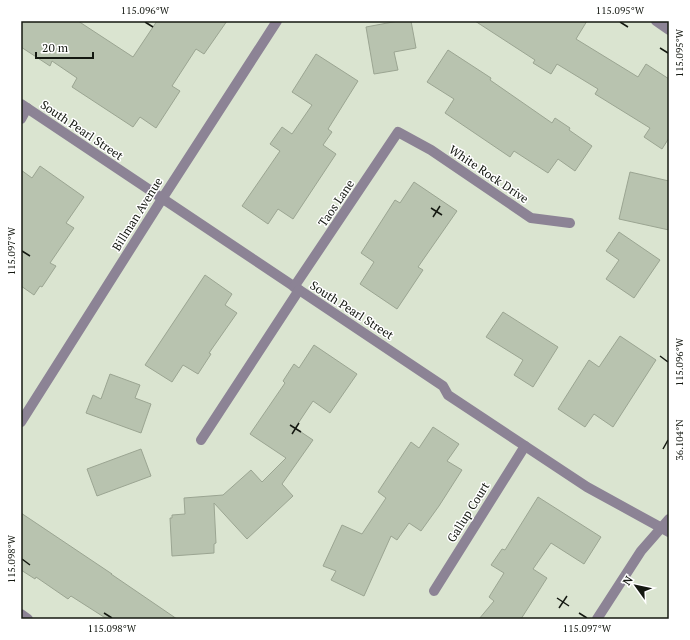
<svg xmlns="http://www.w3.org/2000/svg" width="690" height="640" font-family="'PT Serif',serif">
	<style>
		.building { fill: #b8c3af; stroke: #9ba592 }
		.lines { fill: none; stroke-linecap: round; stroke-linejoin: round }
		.minor { stroke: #8c8395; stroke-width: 10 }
		.ticks { fill: none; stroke: #141811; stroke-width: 1.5 }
		.labels { text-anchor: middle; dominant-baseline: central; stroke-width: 3; stroke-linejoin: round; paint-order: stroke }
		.street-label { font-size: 12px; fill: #141811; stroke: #fff }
		.neatline { fill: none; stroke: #141811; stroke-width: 1.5 }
		.ticks-label { font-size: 10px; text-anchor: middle; fill: #141811 }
	</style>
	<rect width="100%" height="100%" fill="#dae4d0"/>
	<!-- building -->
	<g class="building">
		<path d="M21,21H78L133,57L157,21H227L204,54L196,49L172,86L180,91L156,128L140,117L133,127L72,87L77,78L52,61L50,66L21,47Z"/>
		<path d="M398,21H411L416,48L394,52L398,70L374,74L366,27Z"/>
		<path d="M475,21H587L576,39L638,77L646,64L669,79V138L662,149L644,137L650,128L595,94L598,89L557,64L551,74L533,63L535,60Z"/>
		<path d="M448,50L491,78L490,80L552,123L555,118L570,128L569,130L592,146L575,171L558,159L548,173L514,151L510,157L445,113L454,99L427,82Z"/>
		<path d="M316,54L358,81L328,129L332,132L323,145L336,154L293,219L278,209L268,224L242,206L280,151L270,144L282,127L292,134L312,105L292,92Z"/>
		<path d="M40,166L84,197L66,223L74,228L50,263L56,266L42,287L40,286L34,295L21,286V170L32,178Z"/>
		<path d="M630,172L669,181V230L619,219Z"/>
		<path d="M414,182L457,211L418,267L423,270L397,309L360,284L374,262L361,253L395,200L400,203Z"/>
		<path d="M619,232L660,260L634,298L606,279L619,260L606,251Z"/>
		<path d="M205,275L232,294L225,305L237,313L209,353L211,354L198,374L183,365L172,382L145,365Z"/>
		<path d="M503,312L558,347L533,387L514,375L523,360L486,337Z"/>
		<path d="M620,336L656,360L613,427L594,414L585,427L558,409L589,360L599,367Z"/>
		<path d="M314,345L357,374L330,413L313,401L295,428L313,440L282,484L293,496L247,539L214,503L216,543L214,544V553L172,556L170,518H172V515L185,514L184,498L223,495L251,470L262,482L286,458L250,434L285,383L283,381L294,364L299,368Z"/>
		<path d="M110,374L140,385L135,398L151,404L141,433L86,413L93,395L101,399Z"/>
		<path d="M433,427L459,444L447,461L462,470L439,506L421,531L409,523L397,540L391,536L364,596L331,580L336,571L323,566L342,525L362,534L386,498L378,492L411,442L419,448Z"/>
		<path d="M141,449L151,476L97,496L87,469Z"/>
		<path d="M538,497L601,537L584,564L551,543L533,569L547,578L521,619H479L494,601L489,597L504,573L491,565L502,549L505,550Z"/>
		<path d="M21,513L112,574H111L177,619H107L71,596L68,599L36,577L35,579L21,570Z"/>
	</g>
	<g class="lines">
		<!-- minor -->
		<g class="minor">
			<path d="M656,21L669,30"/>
			<path d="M21,104L443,386L448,395L587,487L669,532"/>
			<path d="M21,119L27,108"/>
			<path d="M294,287L398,132L431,150L531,218L570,223"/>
			<path d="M21,422L162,199L277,21"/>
			<path d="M201,440L299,290"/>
			<path d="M434,591L525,446"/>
			<path d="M21,614L28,619"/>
			<path d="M597,619L641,551L669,519"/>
		</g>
	</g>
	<!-- ticks -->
	<path class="ticks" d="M145,22L153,27M620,22L628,27M660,48L668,53M431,208L442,215M433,217L440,206M22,251L30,256M660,356L668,362M290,425L301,432M292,434L299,423M663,449L668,440M22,559L30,565M557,598L569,606M559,608L567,596M104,613L112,618M579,613L587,618"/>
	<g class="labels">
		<!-- street labels -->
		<g class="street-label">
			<text transform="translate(82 130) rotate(34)">South Pearl Street</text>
			<text transform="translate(489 174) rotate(34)">White Rock Drive</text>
			<text transform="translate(336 203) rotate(-56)">Taos Lane</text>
			<text transform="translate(137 214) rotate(-58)">Billman Avenue</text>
			<text transform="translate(352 310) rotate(33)">South Pearl Street</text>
			<text transform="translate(468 512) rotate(-58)">Gallup Court</text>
		</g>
	</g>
	<!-- border -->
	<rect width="690" height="640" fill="none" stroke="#ffffff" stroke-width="44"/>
	<!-- north arrow -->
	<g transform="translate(636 586) rotate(303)" stroke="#ffffff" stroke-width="3" paint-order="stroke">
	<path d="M0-3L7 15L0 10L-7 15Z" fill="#141811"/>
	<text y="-6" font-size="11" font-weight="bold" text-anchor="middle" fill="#141811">N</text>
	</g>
	<!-- scale -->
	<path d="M36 52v6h57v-6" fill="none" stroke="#141811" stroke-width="2"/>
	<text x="42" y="52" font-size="12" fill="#141811" stroke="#ffffff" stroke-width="3" paint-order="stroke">20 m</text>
	<rect x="22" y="22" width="646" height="596" class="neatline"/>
	<g class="ticks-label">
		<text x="145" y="14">115.096°W</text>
		<text x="620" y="14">115.095°W</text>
		<text transform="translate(679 53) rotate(-90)" y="4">115.095°W</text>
		<text transform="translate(11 251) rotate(-90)" y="4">115.097°W</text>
		<text transform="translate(679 362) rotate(-90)" y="4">115.096°W</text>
		<text transform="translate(679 440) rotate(-90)" y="4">36.104°N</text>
		<text transform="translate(11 559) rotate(-90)" y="4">115.098°W</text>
		<text x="112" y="632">115.098°W</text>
		<text x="587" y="632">115.097°W</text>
	</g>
</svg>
